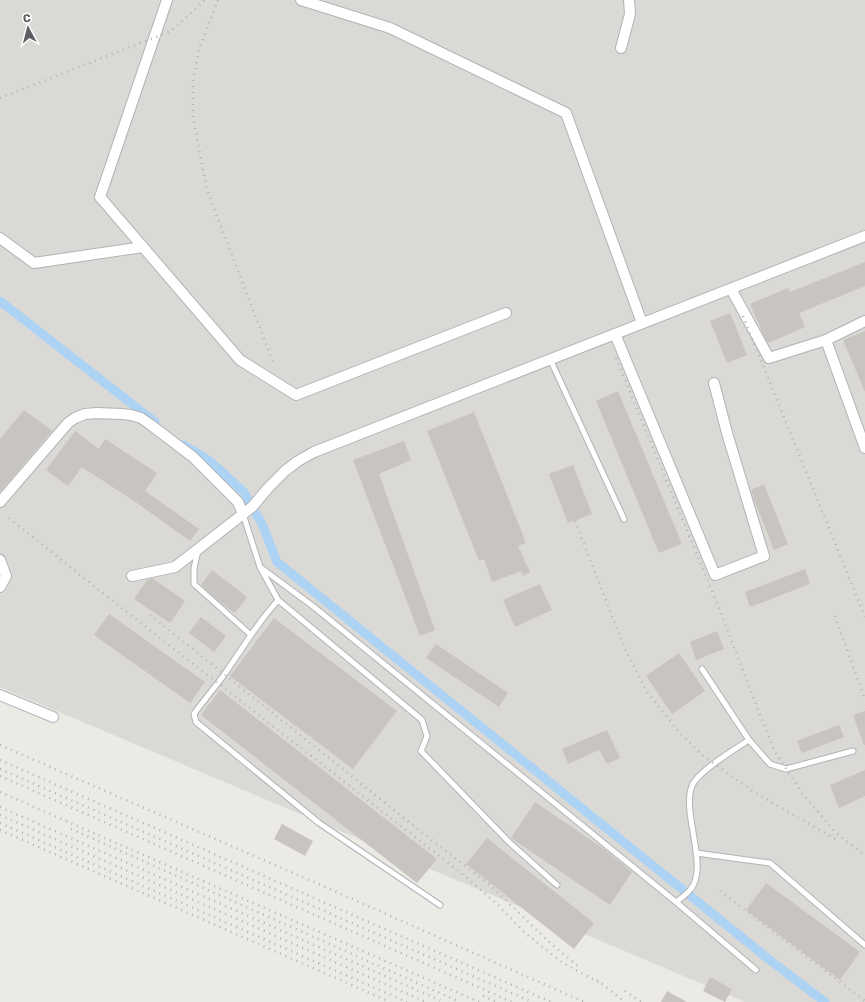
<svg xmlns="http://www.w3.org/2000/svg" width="865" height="1002" font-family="Rubik,sans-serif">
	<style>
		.industrial { fill: #dbd9d6 }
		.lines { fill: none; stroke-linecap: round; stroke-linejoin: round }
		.canal { stroke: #acd3f4; stroke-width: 9 }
		.building { fill: #c8c5c0 }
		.service-casing { stroke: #b1b3b7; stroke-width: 7 }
		.minor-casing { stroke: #b1b3b7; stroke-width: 12 }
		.service { stroke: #fff; stroke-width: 5 }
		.minor { stroke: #fff; stroke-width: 10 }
		.rail { stroke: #b1b2b2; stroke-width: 2.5; stroke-dasharray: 1 5; stroke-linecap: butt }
	</style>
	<rect width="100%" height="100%" fill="#eceae4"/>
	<!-- industrial -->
	<path class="industrial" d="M0,0H865V1002H745L0,687Z"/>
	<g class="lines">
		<!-- canal -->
		<g class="canal">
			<path d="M0,301L155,422"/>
			<path d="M184,445L210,461L244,492L263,526L277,562L771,961L825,1002"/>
		</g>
	</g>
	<!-- building -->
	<g class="building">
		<path d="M865,262V286L799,313L805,327L768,343L763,334L750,304L788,288L790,292Z"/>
		<path d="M730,313L747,355L727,363L710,321Z"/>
		<path d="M865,331V392L843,340Z"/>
		<path d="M618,391L682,544L659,553L596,401Z"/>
		<path d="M24,410L52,431L0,492V439Z"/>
		<path d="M474,412L526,543L518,546L530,572L523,576L521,571L492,582L484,559L479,561L427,431Z"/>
		<path d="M75,431L99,449L105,439L157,473L145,491L199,529L190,541L137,503L82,467L68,486L46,470Z"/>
		<path d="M404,441L411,460L379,474L435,630L420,636L353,460Z"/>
		<path d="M573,465L592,514L568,523L549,474Z"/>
		<path d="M764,484L788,544L774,550L755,502L751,490Z"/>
		<path d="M805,569L810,584L750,607L745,592Z"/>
		<path d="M212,570L247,597L235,613L221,603L201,585Z"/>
		<path d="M152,578L185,601L170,623L134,599L147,580Z"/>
		<path d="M540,584L552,610L515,627L503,600Z"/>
		<path d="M109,614L205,682L190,703L94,635Z"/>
		<path d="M201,617L226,636L214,652L189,633Z"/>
		<path d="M274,618L397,711L353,769L230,676Z"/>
		<path d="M717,631L724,649L696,660L690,642Z"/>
		<path d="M436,644L508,693L499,707L426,658Z"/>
		<path d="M679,653L705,691L672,714L646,676Z"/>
		<path d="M220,690L437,859L417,883L201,715Z"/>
		<path d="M865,711V745H864L853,715Z"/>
		<path d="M839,725L844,737L802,753L797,741Z"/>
		<path d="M607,730L620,758L607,764L599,750L568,764L562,749Z"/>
		<path d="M865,770V796L839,808L830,785Z"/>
		<path d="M535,802L604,849L632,872L610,905L511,838Z"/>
		<path d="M282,824L313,841L305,856L274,839Z"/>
		<path d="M487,838L594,923L574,949L466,864Z"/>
		<path d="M766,883L860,952L840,980L746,910Z"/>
		<path d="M710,977L732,989L725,1002L703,991Z"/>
		<path d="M667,991L687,1002H661Z"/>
	</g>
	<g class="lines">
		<!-- service casing -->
		<g class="service-casing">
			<g id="service">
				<path d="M550,359L624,519"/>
				<path d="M243,514L260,567L278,600L422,720L427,736L421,751L509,842L557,885"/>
				<path d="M198,551L194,568V584L251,635L264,617L278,600"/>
				<path d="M260,567L314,607L676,902C681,898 686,895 690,890C710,868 681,813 692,786C698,771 735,749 749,740L702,669"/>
				<path d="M251,635L224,675L196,711L194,714L196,722L319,823L440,905"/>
				<path d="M749,740L770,764L786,769L853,751"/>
				<path d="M696,853L770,863L865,945"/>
				<path d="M676,902L756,970"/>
			</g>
		</g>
		<!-- minor casing -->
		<g class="minor-casing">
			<g id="minor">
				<path d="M167,0L100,197L240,360L296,395L506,313"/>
				<path d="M301,0L390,28L566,113L642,323"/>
				<path d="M621,48L630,14L629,0"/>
				<path d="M0,238L34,263L143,247"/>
				<path d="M731,289L769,358L826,340L865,321"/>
				<path d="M615,334L715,575L764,556L727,433L714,383"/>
				<path d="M826,340L865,448"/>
				<path d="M0,502L68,423L75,418L85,414L97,413L122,414L131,415L141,418L151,425L193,457L238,502L243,514"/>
				<path d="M0,560L6,576L0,587"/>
				<path d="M132,576L175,567L252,507L268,488L285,471L298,461L314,452L865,236"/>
				<path d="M0,695L53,717"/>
			</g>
		</g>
		<!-- service -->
		<use href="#service" class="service"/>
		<!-- minor -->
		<use href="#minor" class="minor"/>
		<!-- rail -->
		<g class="rail">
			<path d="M218,0L199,49L193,82V118L207,190L273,362"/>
			<path d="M0,98L171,31L202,3L204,0"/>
			<path d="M743,316L865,617"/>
			<path d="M616,358L719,608L758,710L775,752L802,793L835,832L865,856"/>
			<path d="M9,518L110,599L465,876L498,905L525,933L563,963L600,983"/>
			<path d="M575,521L625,649L647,692L678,731L702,755L754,792L839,841"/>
			<path d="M150,615L424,834L489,884L548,941L579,967"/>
			<path d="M835,616L865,700"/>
			<path d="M0,745L323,886L584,1002"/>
			<path d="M0,760L551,1002"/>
			<path d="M0,769L532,1002"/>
			<path d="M0,776L512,1002"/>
			<path d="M0,792L479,1002"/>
			<path d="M0,807L444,1002"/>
			<path d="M0,815L426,1002"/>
			<path d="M0,823L407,1002"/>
			<path d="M71,829L460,1002"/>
			<path d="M0,830L390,1002"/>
			<path d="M720,891L865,1001"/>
			<path d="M597,980L625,1002"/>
			<path d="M625,991L641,1002"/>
			<path d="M483,996L497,1002"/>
		</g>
	</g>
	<!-- north arrow -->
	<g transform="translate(28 28) rotate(353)" stroke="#ffffff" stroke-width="3" paint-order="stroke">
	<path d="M0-3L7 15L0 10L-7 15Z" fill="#5c5e62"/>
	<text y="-6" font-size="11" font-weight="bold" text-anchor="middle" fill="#5c5e62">С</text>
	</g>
</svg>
